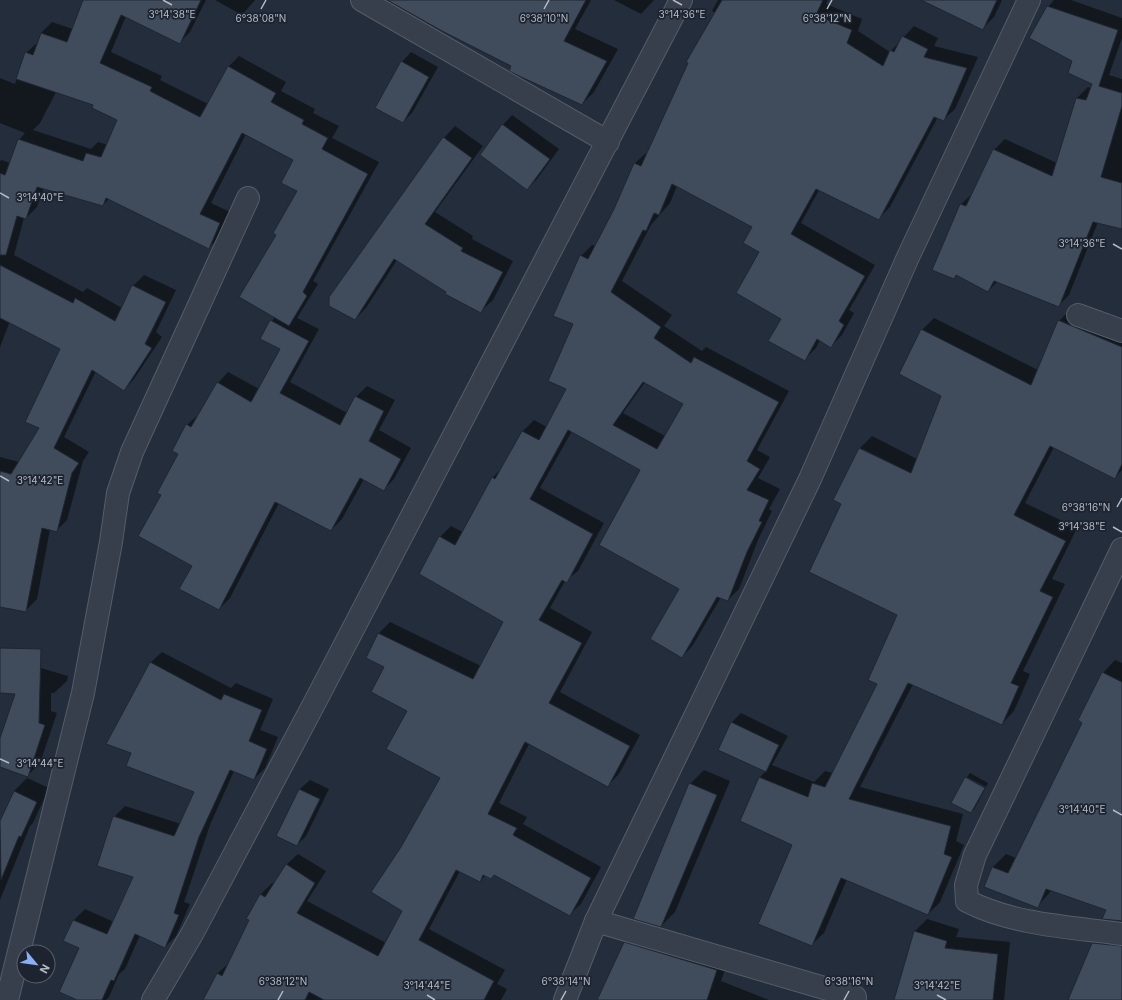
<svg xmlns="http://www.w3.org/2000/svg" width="1122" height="1000" font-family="Inter,sans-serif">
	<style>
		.shadow { fill: #0007; fill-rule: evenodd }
		.building { fill: #404b5b; stroke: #1e2632; fill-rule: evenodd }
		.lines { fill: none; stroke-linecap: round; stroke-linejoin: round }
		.minor-casing { stroke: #555d6a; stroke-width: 24 }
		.minor { stroke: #373f4c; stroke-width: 22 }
		.ticks { fill: none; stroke: #b3bac7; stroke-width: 1.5 }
		.ticks-label { font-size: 10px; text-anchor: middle; fill: #b3bac7; stroke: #1d2430; stroke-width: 3.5; stroke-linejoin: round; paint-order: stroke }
	</style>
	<rect width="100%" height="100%" fill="#242d3b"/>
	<!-- shadow -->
	<g class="shadow">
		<path d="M84,0H206L190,32L179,43L126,16L111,52L162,76L160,80L208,104L228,67L239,56L286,82L281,91L315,109L313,113L339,126L332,138L379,162L313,281L318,284L297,318L319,329L290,382L347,413L356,397L367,386L395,400L379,430L411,448L394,479L384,489L364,479L342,519L331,530L279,503L230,598L219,609L193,565L163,495L179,454L174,451L187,425L199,414L218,383L228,372L259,389L281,349L261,338L275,317L277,234L298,191L295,160L246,134L211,203L230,212L219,237L209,248L109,199L103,205L44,187L37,207L26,218H24L14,255L83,292L87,288L122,308L133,286L144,275L176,290L156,332L162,337L134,379L124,390L96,371L64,437L89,452L83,461L67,520L56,531L50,529L37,599L26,610L0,606V457L19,462L40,428L61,348L10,321L0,347V161L2,160L10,163L19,140L25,133L0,123V78L15,84L26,53L38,42L41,33L52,22L73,29ZM56,92L94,105L118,119L108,145L98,142L91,149L33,130L40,123Z"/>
		<path d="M215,0H255L242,15Z"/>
		<path d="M391,0H591L575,29L618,49L594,92L582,104L478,49Z"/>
		<path d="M614,0H654L641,14Z"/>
		<path d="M718,0H828L826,4L862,19L858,31L890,52L914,26L938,38L934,46L978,57L955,109L943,120L938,117L890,207L879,218L819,190L801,223L875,265L849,310L854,313L842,335L831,346L820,340L816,348L805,359L782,318L754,226L677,186L670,203L651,225L622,281L672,315L664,326L702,351L706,347L789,391L757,450L770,457L758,478L780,489L769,509L772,511L758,540L739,589L728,600L721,597L693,645L682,657L680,589L641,469L572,431L540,488L604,523L578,571L565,581L550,608L592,632L560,692L640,735L619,774L608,785L529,744L499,803L527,817L523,824L601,867L581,904L569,915L495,874L491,878L486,875L480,881L460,871L429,929L505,970L497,984L507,989L501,1000H204L217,974L229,963L250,920L248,918L261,894L272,883L274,884L286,865L298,854L326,871L307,901L386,943L404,911L402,848L441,778L386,666L367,657L379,633L390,622L481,666L504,622L440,537L451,526L463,532L492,478L503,467L523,431L534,420L547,427L567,388L581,256L592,245L596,246L615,209L634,164L646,153H648L716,13L712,11ZM645,382L684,403L665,436L623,413Z"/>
		<path d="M923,0H1002L994,17L982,29Z"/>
		<path d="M1054,0H1071L1122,18V38L1109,75L1122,79V228L1098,222L1069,295L1059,305L998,281L988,291L957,275L953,278L933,269L961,204L972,194L994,150L1005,139L1057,163L1077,98L1088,87L1091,88L1093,84L1074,60L1048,7Z"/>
		<path d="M411,52L438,67L412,113L403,122L402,62Z"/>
		<path d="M512,115L559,149L537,179L527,189L481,155L503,125Z"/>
		<path d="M455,126L483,146L435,212L473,236L472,239L513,261L493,300L481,311L397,260L366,308L355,319L444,138Z"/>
		<path d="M1071,309L1122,330V470L1114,478L1054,447L1025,503L1077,528L1052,579L1065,584L1023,671L1030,674L1014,711L1002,724L913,684L860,787L963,814L956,841L964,845L940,902L928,914L847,879L824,933L811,945L793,844L741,820L760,777L766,771L732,722L741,713L788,736L772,765L814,782L825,771L833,773L878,684L898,615L842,503L860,448L872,436L917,459L942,395L922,330L934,318L1038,370L1059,321ZM863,449L915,475V476L863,451Z"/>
		<path d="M162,652L231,688L236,683L273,699L260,730L278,737L265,768L254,779L234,771L210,825L184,902L190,904L176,936L165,947L140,935L125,969L119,974L109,997L106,1000H80V948L65,941L74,920L85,909L114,922L134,877L114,817L125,806L181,824L196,792L133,752L150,663Z"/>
		<path d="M0,656L68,676L67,681L54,693H51V711L57,713L40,763L27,776L0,766V741L16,693H0Z"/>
		<path d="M1115,660L1122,663V920L1107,909L1052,890L1037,907L986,886L993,867L1006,854L1016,858L1084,722L1103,673Z"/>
		<path d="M704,770L730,781L675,912L661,926L690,784Z"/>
		<path d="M970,773L988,783L986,787L967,777Z"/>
		<path d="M27,778L49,788L33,823L30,826L0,900V823L14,791Z"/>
		<path d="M966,779L985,789L975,808L971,812Z"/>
		<path d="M310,780L329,789L306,836L297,845L278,836L300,789Z"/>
		<path d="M927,919L959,929L956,937L1010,942L1004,1000H895L915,931Z"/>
		<path d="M637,931L729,958L721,981L769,1000H598L625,943Z"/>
		<path d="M1105,931L1122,933V1000H1069L1093,944Z"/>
	</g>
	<!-- building -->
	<g class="building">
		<path d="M83,0H201L180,44L121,15L100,63L152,87L150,91L200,117L228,66L276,93L271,102L304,120L302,124L328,138L322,149L368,174L303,292L307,296L289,326L239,297L276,235L273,233L297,191L281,183L293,160L242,133L200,214L220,223L209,249L106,198L103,206L37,187L26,219L17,216L6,255H0V173L5,175L18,139L83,161L86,153L101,157L117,120L92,108L93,105L16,79L25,52L33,55L41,33L67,42Z"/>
		<path d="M387,0H586L564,41L607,61L582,105L519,76L509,71L511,66L442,31Z"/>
		<path d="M722,0H823L816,15L852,30L847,43L883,66L890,50L894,52L902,36L928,49L924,57L967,68L944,121L934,117L879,220L816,189L791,234L865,276L839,321L844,325L831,348L817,339L805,361L768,341L781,319L736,293L759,252L743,243L752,227L672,184L659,215L654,213L646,231L643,230L611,292L661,327L654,338L691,363L694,357L779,402L747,461L760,469L747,490L769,500L759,521L762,522L747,552L728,601L717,597L682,658L650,639L679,589L599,545L640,470L568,430L530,499L593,534L567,583L562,580L539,620L582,643L549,703L630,746L608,787L525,742L488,814L517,828L513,835L591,878L570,916L494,875L491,879L483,875L480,882L456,870L419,940L494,981L484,1000H324L309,992L305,1000H203L217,973L222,976L249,920L246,919L260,894L265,897L286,864L315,883L297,913L378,956L402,911L371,892L401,847L440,778L386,749L407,711L371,692L384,667L366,658L378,633L473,679L503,622L419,574L439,536L455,545L492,477L495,479L522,431L539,440L566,389L548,381L573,324L553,316L580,255L588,259L614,209L634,163L641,166L688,63L686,62ZM643,382L683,404L657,449L613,425Z"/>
		<path d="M921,0H997L983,30Z"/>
		<path d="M1047,6L1118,30L1099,86L1122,93V106L1101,177L1122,183V229L1093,222L1059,307L994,281L988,292L956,275L954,279L932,270L960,204L966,206L993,149L1052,176L1076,98L1086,100L1092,84L1068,73L1072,61L1029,38Z"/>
		<path d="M401,61L429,77L403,123L375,108Z"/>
		<path d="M502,124L550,159L527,190L480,155Z"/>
		<path d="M443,137L472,158L425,224L463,248L461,251L503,272L481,313L445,294L446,292L394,259L355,320L329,306V297Z"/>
		<path d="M0,265L73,303L75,298L115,321L132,285L166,302L145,344L152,348L124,391L92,370L54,448L79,463L72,473L57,532L42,528L26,612L0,607V471L11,474L39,428L25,422L60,349L0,318Z"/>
		<path d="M270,320L309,341L280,393L340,425L355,396L384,411L369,441L401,459L384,491L360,478L331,531L275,502L219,610L179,589L192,566L138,536L161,495L157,493L178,454L172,451L186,424L191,427L217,382L251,402L280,349L260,339Z"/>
		<path d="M1058,320L1122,347V464L1115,479L1050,446L1014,515L1066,541L1040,591L1053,597L1011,683L1019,686L1002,725L908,683L849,799L951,826L944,854L952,857L928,915L841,878L812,946L758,924L792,845L740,821L759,777L808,797L812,783L825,787L877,684L868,680L897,615L809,572L841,504L833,500L859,448L911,473L941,396L899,374L921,329L1031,385Z"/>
		<path d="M0,648L41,649L39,723L45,725L28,777L0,767V738L15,694L0,693Z"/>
		<path d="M150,662L221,700L224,694L262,710L249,741L267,749L254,780L230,770L199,837L174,913L179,915L165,948L135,934L114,981L111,980L102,1000H77L59,992L79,948L63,941L73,920L107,934L133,877L97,866L113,816L174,836L194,792L126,766L131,753L106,744Z"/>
		<path d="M1102,672L1122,682V921L1102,919L1106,910L1046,889L1038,908L984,887L992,867L1008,873L1082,723L1078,720Z"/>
		<path d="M731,722L779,745L766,772L718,750Z"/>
		<path d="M965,777L985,788L971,813L951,803Z"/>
		<path d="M689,783L717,795L661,927L633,919Z"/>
		<path d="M299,789L320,799L297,846L276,836Z"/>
		<path d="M14,791L37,802L21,837L19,836L1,880L0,821Z"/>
		<path d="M914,931L947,941L945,948L998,954L993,1000H894Z"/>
		<path d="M624,942L717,970L707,1000H597Z"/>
		<path d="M1092,943L1122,946V1000H1068Z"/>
	</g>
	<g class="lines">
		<!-- minor casing -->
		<g class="minor-casing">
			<g id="minor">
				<path d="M362,0L608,142"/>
				<path d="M1078,315L1122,331"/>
				<path d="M1122,549L975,855L966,885L967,901C1014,925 1070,927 1122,934"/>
				<path d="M596,921L855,997"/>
				<path d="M7,1000L83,693L111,542L118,493L132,452L248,198"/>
				<path d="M153,1000L192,934L315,702L681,0"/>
				<path d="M565,1000L596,921L810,479L908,257L1029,0"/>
			</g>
		</g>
		<!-- minor -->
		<use href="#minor" class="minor"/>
	</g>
	<!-- ticks -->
	<path class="ticks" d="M163,0L172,5M673,0L682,5M261,9L266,0M544,9L549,0M827,9L832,0M0,193L9,198M1113,244L1122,249M0,476L9,481M1117,507L1122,498M1113,527L1122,532M0,759L9,763M1113,810L1122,815M427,995L435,1000M937,995L946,1000M278,1000L283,991M561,1000L566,991M844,1000L849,991"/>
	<g class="ticks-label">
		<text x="172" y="18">3°14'38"E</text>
		<text x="682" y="18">3°14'36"E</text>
		<text x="261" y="22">6°38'08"N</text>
		<text x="544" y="22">6°38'10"N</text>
		<text x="827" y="22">6°38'12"N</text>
		<text x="40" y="201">3°14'40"E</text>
		<text x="1082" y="247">3°14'36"E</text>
		<text x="40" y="484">3°14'42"E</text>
		<text x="1086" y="511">6°38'16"N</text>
		<text x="1082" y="530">3°14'38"E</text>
		<text x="40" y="767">3°14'44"E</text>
		<text x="1082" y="813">3°14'40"E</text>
		<text x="283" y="985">6°38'12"N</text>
		<text x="566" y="985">6°38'14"N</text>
		<text x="849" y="985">6°38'16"N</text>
		<text x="427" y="989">3°14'44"E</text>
		<text x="937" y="989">3°14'42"E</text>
	</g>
	<!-- north arrow -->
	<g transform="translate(36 964) rotate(119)"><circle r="19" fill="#1d2430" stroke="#59606c"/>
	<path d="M0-3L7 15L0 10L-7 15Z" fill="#8aaff5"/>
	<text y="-6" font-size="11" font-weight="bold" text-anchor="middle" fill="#b3bac7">N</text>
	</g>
</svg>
